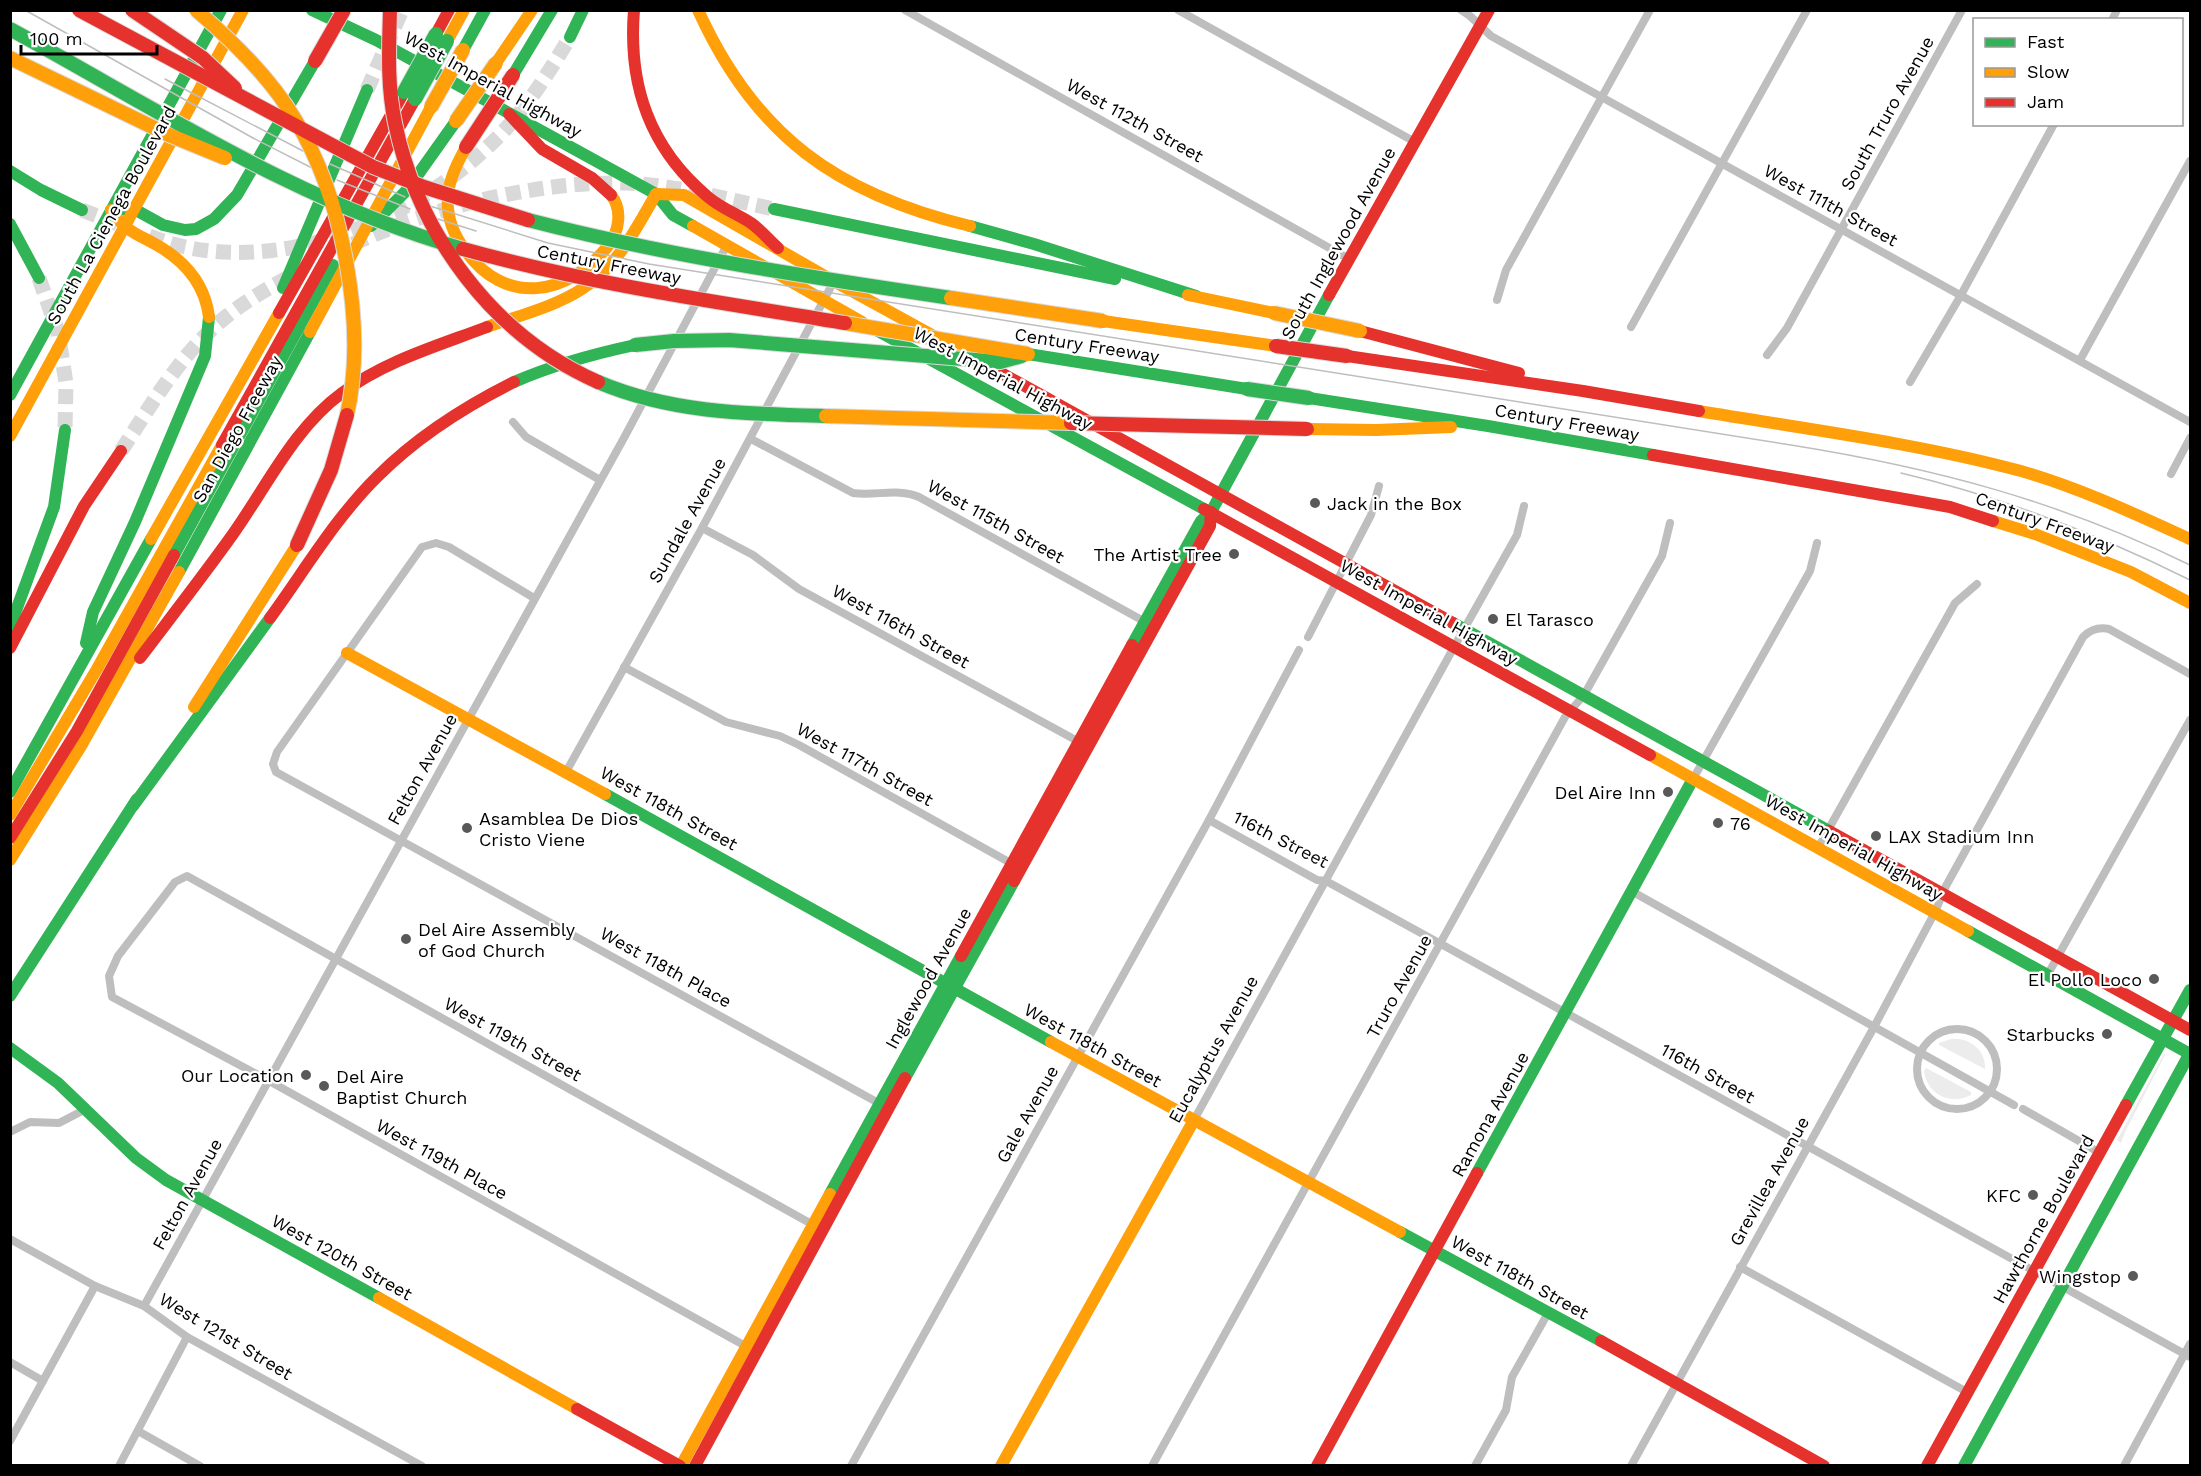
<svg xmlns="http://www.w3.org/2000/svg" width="2201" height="1476" font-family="'Work Sans',sans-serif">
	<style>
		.green { fill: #ececec }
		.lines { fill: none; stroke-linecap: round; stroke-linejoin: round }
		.highway-tunnel { stroke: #d9d9d9; stroke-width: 15; stroke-dasharray: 15 8; stroke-linecap: butt }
		.street { stroke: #bebebe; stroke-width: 8 }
		.fast { stroke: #30b455; stroke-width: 12 }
		.slow { stroke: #ff9f0a; stroke-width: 12 }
		.jam { stroke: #e5322d; stroke-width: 12 }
		.tram { stroke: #bebebe; stroke-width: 1.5 }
		.fast-bridge-casing { stroke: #dbdbdb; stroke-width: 16; stroke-linecap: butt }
		.slow-bridge-casing { stroke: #dbdbdb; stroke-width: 16; stroke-linecap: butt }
		.jam-bridge-casing { stroke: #dbdbdb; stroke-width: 16; stroke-linecap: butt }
		.fast-bridge { stroke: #30b455; stroke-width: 14 }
		.slow-bridge { stroke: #ff9f0a; stroke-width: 14 }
		.jam-bridge { stroke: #e5322d; stroke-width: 14 }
		.poi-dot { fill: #595959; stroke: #fff; stroke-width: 2 }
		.labels { text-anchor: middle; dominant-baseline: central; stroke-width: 4.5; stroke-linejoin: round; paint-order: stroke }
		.street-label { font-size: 18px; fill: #000; stroke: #fff }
		.poi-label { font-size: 18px; fill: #000; stroke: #fff; text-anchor: start }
	</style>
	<rect width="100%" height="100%" fill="#fff"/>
	<!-- green -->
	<g class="green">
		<path d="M1951,1039C1969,1037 1986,1050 1985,1069L1939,1045V1043Z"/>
		<path d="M2166,1053L2126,1130L2121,1143L2117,1140L2164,1054Z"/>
		<path d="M1926,1068L1971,1092V1095C1950,1106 1927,1094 1924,1071Z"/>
	</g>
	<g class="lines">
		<!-- highway-tunnel -->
		<g class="highway-tunnel">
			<path d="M367,90L402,10"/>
			<path d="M82,210L118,224"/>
			<path d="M149,236C268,283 413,223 498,137C527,108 549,72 570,37"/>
			<path d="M353,244C433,207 538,181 626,183C676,185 725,199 774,209"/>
			<path d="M39,278L58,332L66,383L65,430"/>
			<path d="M121,451C152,404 182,351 227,316C248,299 271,287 294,274"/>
		</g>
		<!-- street -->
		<g class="street">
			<path d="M905,10L1349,259"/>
			<path d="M1178,10L1415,142"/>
			<path d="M1461,10L1470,16L1491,36L2190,422"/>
			<path d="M2112,20L2117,10"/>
			<path d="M1497,300L1506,270L1650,10"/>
			<path d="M1631,327L1807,10"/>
			<path d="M1767,355L1787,328L1962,10"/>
			<path d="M2080,360L2190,161"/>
			<path d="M1910,382L1961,295L2054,124"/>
			<path d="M513,422L526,437L600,480"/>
			<path d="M751,439L853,493C876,496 898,488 919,497L1149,624"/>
			<path d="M2171,474L2190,438"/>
			<path d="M702,528L753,555L799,589L1083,744"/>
			<path d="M534,598L449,547L436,543L422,547L277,752L273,764L276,772L884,1106"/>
			<path d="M1308,637L1371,515L1379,486"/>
			<path d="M624,667L726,722L780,736L799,745L1016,866"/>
			<path d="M566,772L702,528L834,281"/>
			<path d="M1693,779L1810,571L1817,543"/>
			<path d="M1209,820L1317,880L1326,881L1441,944L2190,1357"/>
			<path d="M1818,848L1955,603L1977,584"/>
			<path d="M1633,892L2014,1105"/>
			<path d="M2048,974L2190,720"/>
			<circle cx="1957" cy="1069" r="40"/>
			<path d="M2023,1109L2100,1153"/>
			<path d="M1194,1120L1454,647L1517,535L1524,506"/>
			<path d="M10,1132L30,1122L59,1123L86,1109"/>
			<path d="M10,1239L95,1286L144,1306L187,1337L422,1466"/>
			<path d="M1740,1267L1967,1392"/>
			<path d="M144,1306L625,436L727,245"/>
			<path d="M749,1348L262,1077L112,997L109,976L118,956L175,882L187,876L817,1227"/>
			<path d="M10,1362L43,1381"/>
			<path d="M138,1431L200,1466"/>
			<path d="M10,1441L95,1286"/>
			<path d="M119,1466L187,1337"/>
			<path d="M851,1466L1209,820L1299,650"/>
			<path d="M1152,1466L1565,717L1584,695L1662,556L1670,523"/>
			<path d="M1475,1466L1506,1410L1512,1377L1548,1313"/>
			<path d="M1631,1466L1874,1027L1935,912L1946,886L2083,637C2091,629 2099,627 2109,629L2190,674"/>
			<path d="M2124,1466L2190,1344"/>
		</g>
		<!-- fast -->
		<g class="fast">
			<path d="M312,10L376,40L656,194L673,215L693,226"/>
			<path d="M570,37L583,10"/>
			<path d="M463,50L485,10"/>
			<path d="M513,75L552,10"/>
			<path d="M10,171L41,190L82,210"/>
			<path d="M774,209L1115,279"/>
			<path d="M111,210L134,209L163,225L185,230L196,229L214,219L237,195L315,61"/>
			<path d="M10,224L39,278"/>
			<path d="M371,226L407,190L456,121"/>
			<path d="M970,226L1034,244L1196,296"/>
			<path d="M283,288L367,90"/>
			<path d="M878,331L1204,509"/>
			<path d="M1028,354L1247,389"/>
			<path d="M514,382C553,365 593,354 635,345"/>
			<path d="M10,395L221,10"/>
			<path d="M1309,398L1488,426L1653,455"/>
			<path d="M174,555L333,265"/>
			<path d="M179,572L310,332"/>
			<path d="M1453,623L1829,831"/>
			<path d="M10,627L54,507L65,430"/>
			<path d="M86,643L93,612L135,522L205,356L209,317"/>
			<path d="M1132,645L1201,521L1211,512L1329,295"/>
			<path d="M10,792L151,539"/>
			<path d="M605,794L1051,1042"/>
			<path d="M133,806L270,618"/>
			<path d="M1968,931L2190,1054"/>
			<path d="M10,996L137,799"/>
			<path d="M10,1048L58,1083L136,1158L166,1180L379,1298"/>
			<path d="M905,1078L1014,881"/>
			<path d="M2126,1105L2190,990"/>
			<path d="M1477,1173L1693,779"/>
			<path d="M830,1194L961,956"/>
			<path d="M1400,1232L1601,1341"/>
			<path d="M1964,1466L2190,1053"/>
		</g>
		<!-- slow -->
		<g class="slow">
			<path d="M698,10C755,136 837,194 970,226"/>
			<path d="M447,41L464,10"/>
			<path d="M496,63L532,10"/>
			<path d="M466,147C458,162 450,177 448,194C446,214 453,234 465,250C505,307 568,296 608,246C619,232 623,210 611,195"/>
			<path d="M656,194L684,195L830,279L1003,374"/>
			<path d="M111,210C124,230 135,233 155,244C184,260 205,284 209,317"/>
			<path d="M693,226L862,322"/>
			<path d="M1188,295L1274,313"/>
			<path d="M1103,321L1276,346"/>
			<path d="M487,327C518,316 554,307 582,289C617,267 636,229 656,194"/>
			<path d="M310,332L431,107"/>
			<path d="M1699,411C1805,429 1917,443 2021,471C2080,488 2135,514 2190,539"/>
			<path d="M1307,429L1376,430L1451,427"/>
			<path d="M10,436L243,10"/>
			<path d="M1993,521L2035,534L2131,572L2190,603"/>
			<path d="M151,539L279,313"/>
			<path d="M347,653L605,794"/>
			<path d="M194,707L297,545"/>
			<path d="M1650,755L1968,931"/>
			<path d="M10,815L97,669L222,445"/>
			<path d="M10,860L81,746L179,572"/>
			<path d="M1051,1042L1400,1232"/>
			<path d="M379,1298L577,1409"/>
			<path d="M681,1466L830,1194"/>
			<path d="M1001,1466L1194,1120"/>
		</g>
		<!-- jam -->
		<g class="jam">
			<path d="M634,10C628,85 649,148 708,197C721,208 737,214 751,223C761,230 769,240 778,248"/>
			<path d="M436,34L449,10"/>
			<path d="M509,114L542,149L592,178L611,195"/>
			<path d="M1329,295L1489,10"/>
			<path d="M279,313L404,92"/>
			<path d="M1360,331L1519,373"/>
			<path d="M1347,356L1583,391L1699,411"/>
			<path d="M1003,374L1453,623"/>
			<path d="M222,445L415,99"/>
			<path d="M1653,455L1950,507L1993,521"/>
			<path d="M1204,509L1650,755"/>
			<path d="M270,618C305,570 336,517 378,476C418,436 464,407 514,382"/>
			<path d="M10,648L84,506L121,451"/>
			<path d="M140,658C171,617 203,576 233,534C267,486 294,428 342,393C385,361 437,346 487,327"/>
			<path d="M1829,831L2190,1030"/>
			<path d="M10,838L77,731L174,555"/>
			<path d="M1014,881L1210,526L1211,512"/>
			<path d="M961,956L1132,645"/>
			<path d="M1601,1341L1824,1466"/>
			<path d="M577,1409L680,1466"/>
			<path d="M695,1466L905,1078"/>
			<path d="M1317,1466L1477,1173"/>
			<path d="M1927,1466L2126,1105"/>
		</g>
		<!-- tram -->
		<g class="tram">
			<path d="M25,10L253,138L312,168"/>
			<path d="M165,79L303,151"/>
			<path d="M330,164L405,197"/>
			<path d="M337,180L410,209"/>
			<path d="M430,206L548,243L649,264L1791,445C1935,468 2059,501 2190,565"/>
			<path d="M438,219L476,231"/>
			<path d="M1901,473C2002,497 2098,534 2190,580"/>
		</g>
		<!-- fast-bridge casing -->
		<g class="fast-bridge-casing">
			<g id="fast-bridge">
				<path d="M10,29C157,109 301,204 463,249"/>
				<path d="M404,92L436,34"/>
				<path d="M415,99L447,41"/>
				<path d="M528,220C667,256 809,277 951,298"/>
				<path d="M635,345L674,341L729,340L1000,362L1022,356"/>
				<path d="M598,382C671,413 747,414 826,416"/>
				<path d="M1247,389L1309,398"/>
			</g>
		</g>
		<!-- slow-bridge casing -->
		<g class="slow-bridge-casing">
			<g id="slow-bridge">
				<path d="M196,10C234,42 271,78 296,121C343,199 367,326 347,415"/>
				<path d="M10,58L169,135L225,158"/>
				<path d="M431,107L463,50"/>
				<path d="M456,121L496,63"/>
				<path d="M951,298L1103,321"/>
				<path d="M1274,313L1360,331"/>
				<path d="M845,323L1028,354"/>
				<path d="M826,416L1071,423"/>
			</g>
		</g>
		<!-- jam-bridge casing -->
		<g class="jam-bridge-casing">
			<g id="jam-bridge">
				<path d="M79,10L373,167L424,187L528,220"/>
				<path d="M132,10L203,58L235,88"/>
				<path d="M390,10C389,48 387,86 395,123C418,234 493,336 598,382"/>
				<path d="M315,61L344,10"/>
				<path d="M466,147L513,75"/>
				<path d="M463,249C589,284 716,302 845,323"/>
				<path d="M1276,346L1347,356"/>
				<path d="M1071,423L1307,429"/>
				<path d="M297,545L331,470L347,415"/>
			</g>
		</g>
		<!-- fast-bridge -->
		<use href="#fast-bridge" class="fast-bridge"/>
		<!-- slow-bridge -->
		<use href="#slow-bridge" class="slow-bridge"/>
		<!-- jam-bridge -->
		<use href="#jam-bridge" class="jam-bridge"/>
	</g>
	<!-- markers -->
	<g class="poi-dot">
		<circle cx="1315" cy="503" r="6"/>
		<circle cx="1234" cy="554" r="6"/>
		<circle cx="1493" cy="619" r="6"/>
		<circle cx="1668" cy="792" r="6"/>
		<circle cx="1718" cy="823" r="6"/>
		<circle cx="467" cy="828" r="6"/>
		<circle cx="1876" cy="836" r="6"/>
		<circle cx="406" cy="939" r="6"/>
		<circle cx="2154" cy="979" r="6"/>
		<circle cx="2107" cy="1034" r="6"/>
		<circle cx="306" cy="1075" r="6"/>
		<circle cx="324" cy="1086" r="6"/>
		<circle cx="2033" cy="1195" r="6"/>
		<circle cx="2133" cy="1276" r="6"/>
	</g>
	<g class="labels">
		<!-- street labels -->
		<g class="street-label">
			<text transform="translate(493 84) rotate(29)">West Imperial Highway</text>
			<text transform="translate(1887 113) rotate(-61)">South Truro Avenue</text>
			<text transform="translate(1135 120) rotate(29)">West 112th Street</text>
			<text transform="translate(1831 205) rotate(29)">West 111th Street</text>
			<text transform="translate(111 215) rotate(-61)">South La Cienega Boulevard</text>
			<text transform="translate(1338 243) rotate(-61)">South Inglewood Avenue</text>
			<text transform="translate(609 264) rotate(11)">Century Freeway</text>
			<text transform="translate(1087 345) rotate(9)">Century Freeway</text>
			<text transform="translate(1003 378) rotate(28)">West Imperial Highway</text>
			<text transform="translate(1567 422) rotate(10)">Century Freeway</text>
			<text transform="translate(237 429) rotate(-61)">San Diego Freeway</text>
			<text transform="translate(687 520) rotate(-61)">Sundale Avenue</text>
			<text transform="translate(996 521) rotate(29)">West 115th Street</text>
			<text transform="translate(2045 522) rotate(20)">Century Freeway</text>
			<text transform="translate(1429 612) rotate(29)">West Imperial Highway</text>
			<text transform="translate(901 626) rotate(29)">West 116th Street</text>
			<text transform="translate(865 764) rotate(29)">West 117th Street</text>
			<text transform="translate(422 769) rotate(-61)">Felton Avenue</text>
			<text transform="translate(669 808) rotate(29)">West 118th Street</text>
			<text transform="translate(1281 839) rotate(27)">116th Street</text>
			<text transform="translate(1854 847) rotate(29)">West Imperial Highway</text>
			<text transform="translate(666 967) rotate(29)">West 118th Place</text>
			<text transform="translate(928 978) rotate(-61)">Inglewood Avenue</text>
			<text transform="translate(1399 986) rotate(-61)">Truro Avenue</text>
			<text transform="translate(513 1039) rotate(29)">West 119th Street</text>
			<text transform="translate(1093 1045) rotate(29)">West 118th Street</text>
			<text transform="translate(1213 1049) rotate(-61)">Eucalyptus Avenue</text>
			<text transform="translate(1708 1073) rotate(29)">116th Street</text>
			<text transform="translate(1027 1114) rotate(-61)">Gale Avenue</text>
			<text transform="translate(1490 1114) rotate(-61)">Ramona Avenue</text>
			<text transform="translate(442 1159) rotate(29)">West 119th Place</text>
			<text transform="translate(1769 1181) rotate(-61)">Grevillea Avenue</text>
			<text transform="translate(187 1194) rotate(-61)">Felton Avenue</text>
			<text transform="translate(2043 1219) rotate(-61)">Hawthorne Boulevard</text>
			<text transform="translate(342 1257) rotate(29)">West 120th Street</text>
			<text transform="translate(1520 1277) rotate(29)">West 118th Street</text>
			<text transform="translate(226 1336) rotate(31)">West 121st Street</text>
		</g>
		<!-- poi labels -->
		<g class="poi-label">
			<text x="1327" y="503">Jack in the Box</text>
			<text x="1222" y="554" text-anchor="end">The Artist Tree</text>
			<text x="1505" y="619">El Tarasco</text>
			<text x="1656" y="792" text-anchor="end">Del Aire Inn</text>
			<text x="479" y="818">Asamblea De Dios<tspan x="479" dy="21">Cristo Viene</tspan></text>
			<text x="1730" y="823">76</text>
			<text x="1888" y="836">LAX Stadium Inn</text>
			<text x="418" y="929">Del Aire Assembly<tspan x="418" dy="21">of God Church</tspan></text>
			<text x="2142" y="979" text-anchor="end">El Pollo Loco</text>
			<text x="2095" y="1034" text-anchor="end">Starbucks</text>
			<text x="294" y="1075" text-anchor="end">Our Location</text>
			<text x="336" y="1076">Del Aire<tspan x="336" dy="21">Baptist Church</tspan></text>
			<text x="2021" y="1195" text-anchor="end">KFC</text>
			<text x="2121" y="1276" text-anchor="end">Wingstop</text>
		</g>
	</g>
	<!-- border -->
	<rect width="2201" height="1476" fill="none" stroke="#000000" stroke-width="24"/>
	<!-- legend -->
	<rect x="1973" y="18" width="210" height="108" fill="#ffffff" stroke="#999999" stroke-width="1.5"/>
	<rect x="1985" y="38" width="30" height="9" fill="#30b455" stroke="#999999" stroke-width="1.5"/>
	<text x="2027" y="48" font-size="18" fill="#000000">Fast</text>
	<rect x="1985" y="68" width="30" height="9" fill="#ff9f0a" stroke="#999999" stroke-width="1.5"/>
	<text x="2027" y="78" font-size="18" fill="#000000">Slow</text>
	<rect x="1985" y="98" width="30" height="9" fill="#e5322d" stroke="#999999" stroke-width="1.5"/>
	<text x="2027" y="108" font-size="18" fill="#000000">Jam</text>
	<!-- scale -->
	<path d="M21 45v9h136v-9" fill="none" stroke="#000000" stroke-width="3"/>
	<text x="30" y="45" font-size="18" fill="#000000" stroke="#ffffff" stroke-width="4.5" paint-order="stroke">100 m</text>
</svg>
